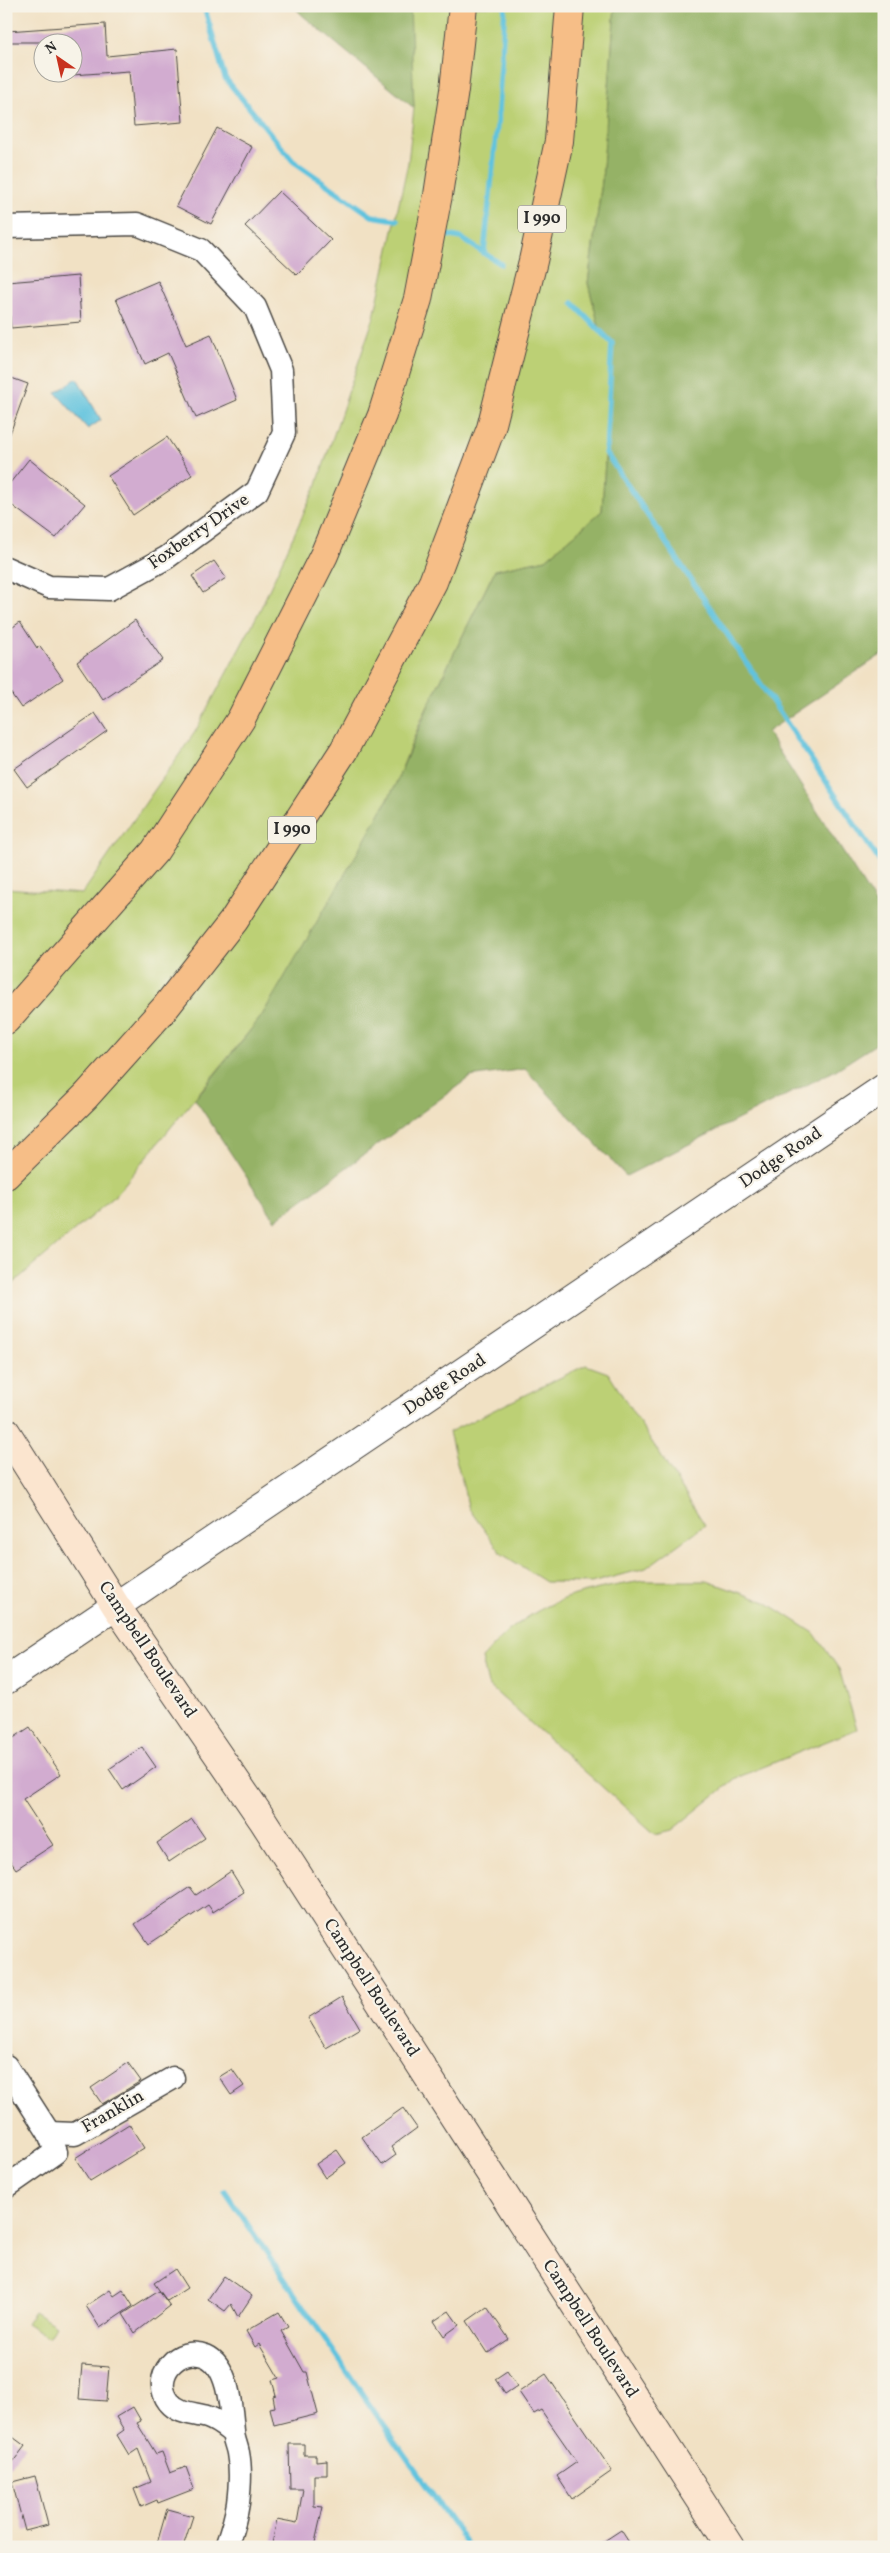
<svg xmlns="http://www.w3.org/2000/svg" width="890" height="2553" font-family="Vollkorn,serif">
	<style>
		.green { fill: #bcd074; stroke: #747e50 }
		.forest { fill: #95b266; stroke: #606e48 }
		.water { fill: #60c3de; stroke: #467784 }
		.lines { fill: none; stroke-linecap: round; stroke-linejoin: round }
		.stream { stroke: #60c3de; stroke-width: 5.5 }
		.building { fill: #d2acd0 }
		.minor-casing { stroke: #494642; stroke-width: 25 }
		.tertiary-casing { stroke: #494642; stroke-width: 30 }
		.secondary-casing { stroke: #494642; stroke-width: 30 }
		.motorway-casing { stroke: #494642; stroke-width: 30 }
		.minor { stroke: #fff; stroke-width: 22 }
		.tertiary { stroke: #fff; stroke-width: 28 }
		.secondary { stroke: #fbe5cf; stroke-width: 28 }
		.motorway { stroke: #f6be87; stroke-width: 28 }
		.labels { text-anchor: middle; dominant-baseline: central; stroke-width: 4.5; stroke-linejoin: round; paint-order: stroke }
		.shield { fill: #f7f3e8; stroke: #686764; stroke-width: 1 }
		.shield-label { font-size: 16px; font-weight: bold; fill: #2b2b2b }
		.street-label { font-size: 18px; fill: #2b2b2b; stroke: #f7f3e8 }
	</style>
	<rect width="100%" height="100%" fill="#f7f3e8"/>
	<filter id="ink" filterUnits="userSpaceOnUse"><feTurbulence type="fractalNoise" baseFrequency=".02" numOctaves="2"/><feDisplacementMap in="SourceGraphic" scale="10" xChannelSelector="R" yChannelSelector="G"/><feConvolveMatrix kernelMatrix="1 2 1 2 8 2 1 2 1" color-interpolation-filters="sRGB"/></filter>
	<filter id="wash" filterUnits="userSpaceOnUse"><feTurbulence type="fractalNoise" baseFrequency=".0096" numOctaves="4" result="noise"/><feDisplacementMap in="SourceGraphic" scale="20" xChannelSelector="R" yChannelSelector="G"/><feGaussianBlur stdDeviation="1.12" result="paint"/><feColorMatrix in="noise" values="0 0 0 0 0 0 0 0 0 0 0 0 0 0 0 0 0 1.4 0 .05"/><feComposite in="paint" operator="in"/></filter>
	<g filter="url(#wash)">
		<rect width="100%" height="100%" fill="#f1e1c4"/>
		<!-- green -->
		<g class="green">
			<path d="M409,6H615L602,181L588,283L600,329L612,343L602,511L546,559L495,570L421,720L394,788L337,891L261,1017L114,1197L6,1289V888L82,894L195,732L259,612L317,484L374,317L408,163L414,108Z"/>
			<path d="M586,1365L608,1373L705,1525L646,1568L591,1583L546,1582L502,1554L469,1509L449,1432Z"/>
			<path d="M643,1581H707L766,1602L814,1633L839,1669L857,1729L736,1778L672,1830L655,1834L488,1685L482,1658C492,1648 503,1634 515,1626C556,1595 594,1589 643,1581Z"/>
			<path d="M34,2311L56,2325L48,2337L26,2323Z"/>
		</g>
		<!-- forest -->
		<g class="forest">
			<path d="M293,6H410L414,108L302,15Z"/>
			<path d="M615,6H884V653L767,732L884,917V1039L834,1071L626,1176L525,1069L470,1077L275,1220L195,1099L261,1017L359,850L394,788L429,704L495,570L546,559L602,511L612,343L600,330L588,283L602,181Z"/>
		</g>
		<!-- water -->
		<path class="water" d="M77,378L101,420L88,429L56,393Z"/>
		<g class="lines">
			<!-- stream -->
			<g class="stream">
				<path d="M204,6L225,78L293,161L372,216L397,220"/>
				<path d="M447,235L461,238L501,264"/>
				<path d="M484,253L497,126L505,6"/>
				<path d="M573,303L612,343L606,453L884,868"/>
				<path d="M225,2191L369,2404L469,2547"/>
			</g>
		</g>
		<g id="blocks">
			<!-- building -->
			<g class="building">
				<path d="M105,24L107,56L177,49L183,122L134,126L129,71L72,75V42H7V31Z"/>
				<path d="M217,128L252,147L211,224L176,206Z"/>
				<path d="M279,191L331,240L297,275L245,226Z"/>
				<path d="M78,276L81,322L11,328L7,282Z"/>
				<path d="M158,281L186,345L211,334L237,400L196,418L168,353L145,364L116,299Z"/>
				<path d="M6,376L28,384L8,439L6,438Z"/>
				<path d="M167,437L192,475L133,515L108,476Z"/>
				<path d="M29,459L85,504L56,538L6,501V488Z"/>
				<path d="M214,561L226,578L203,593L192,576Z"/>
				<path d="M135,620L163,660L103,700L77,662Z"/>
				<path d="M20,622L37,648L40,646L63,679L21,708L6,686V632Z"/>
				<path d="M95,713L107,731L27,787L14,769Z"/>
				<path d="M30,1727L61,1774L23,1799L53,1845L16,1869L6,1855V1743Z"/>
				<path d="M142,1747L156,1767L123,1790L109,1769Z"/>
				<path d="M192,1819L205,1838L169,1862L157,1843Z"/>
				<path d="M231,1871L244,1892L213,1912L208,1905L149,1944L135,1924L190,1887L196,1895Z"/>
				<path d="M342,1997L360,2028L326,2048L308,2018Z"/>
				<path d="M128,2063L141,2081L102,2104L91,2088Z"/>
				<path d="M232,2069L244,2086L231,2095L219,2077Z"/>
				<path d="M403,2108L417,2128L391,2147L396,2155L382,2165L362,2137Z"/>
				<path d="M129,2124L144,2148L90,2181L75,2158Z"/>
				<path d="M337,2150L346,2163L325,2178L316,2164Z"/>
				<path d="M175,2269L187,2288L167,2301L154,2283Z"/>
				<path d="M224,2276L252,2296L238,2317L231,2304L225,2311L208,2299Z"/>
				<path d="M110,2290L114,2296L123,2290L133,2306L100,2328L86,2306Z"/>
				<path d="M159,2291L170,2306L135,2333L123,2314Z"/>
				<path d="M487,2307L509,2339L488,2353L467,2321Z"/>
				<path d="M449,2311L459,2325L444,2336L434,2321Z"/>
				<path d="M279,2312L288,2327L281,2331L304,2372H307L318,2414L274,2425L270,2408L275,2407L273,2396L276,2395L272,2380L279,2378L259,2344L255,2347L246,2331Z"/>
				<path d="M82,2365L109,2367L106,2401L79,2399Z"/>
				<path d="M507,2371L517,2386L505,2394L495,2379Z"/>
				<path d="M546,2374L612,2471L572,2499L557,2476L577,2462L541,2410L534,2414L519,2392Z"/>
				<path d="M133,2407L141,2421L137,2423L156,2454L162,2452L170,2473L186,2467L194,2489L158,2503L157,2500L141,2507L134,2489L151,2482L138,2449L129,2455L117,2435L124,2430L116,2417Z"/>
				<path d="M6,2432L25,2446L6,2471Z"/>
				<path d="M289,2444H304V2455H316V2461L327,2460V2475H314V2506L323,2507L314,2547H284L272,2544L277,2519L297,2523L303,2489H290Z"/>
				<path d="M35,2476L48,2525L25,2531L12,2482Z"/>
				<path d="M167,2509L193,2516L183,2547H156Z"/>
				<path d="M621,2530L632,2547H595Z"/>
			</g>
		</g>
	</g>
	<g filter="url(#ink)">
		<use href="#blocks" fill-opacity="0" stroke="#494642" stroke-width="1"/>
		<g class="lines">
			<!-- minor casing -->
			<g class="minor-casing">
				<g id="minor">
					<path d="M6,227L137,224L201,250L255,307L281,370L284,433L257,491L166,558L109,589L49,587L6,568"/>
					<path d="M6,2066L49,2133L56,2152L6,2187"/>
					<path d="M49,2133L75,2134L173,2078"/>
					<path d="M226,2547C231,2533 236,2517 238,2503C240,2487 241,2468 238,2453C237,2446 233,2439 233,2431C231,2409 229,2366 206,2356C178,2344 150,2377 169,2402C179,2414 193,2413 207,2417C217,2420 225,2427 233,2433"/>
				</g>
			</g>
			<!-- tertiary casing -->
			<g class="tertiary-casing">
				<path id="tertiary" d="M6,1680L884,1088"/>
			</g>
			<!-- secondary casing -->
			<g class="secondary-casing">
				<path id="secondary" d="M6,1432L116,1606L262,1819L731,2547"/>
			</g>
			<!-- motorway casing -->
			<g class="motorway-casing">
				<g id="motorway">
					<path d="M6,1020L155,851L241,719L324,555L382,415L418,299L438,195L454,90L463,6"/>
					<path d="M6,1175L86,1096L165,1008L233,921L344,750L433,582L491,428L533,261L559,141L570,6"/>
				</g>
			</g>
			<!-- minor -->
			<use href="#minor" class="minor"/>
			<!-- tertiary -->
			<use href="#tertiary" class="tertiary"/>
			<!-- secondary -->
			<use href="#secondary" class="secondary"/>
			<!-- motorway -->
			<use href="#motorway" class="motorway"/>
		</g>
	</g>
	<g class="labels">
		<!-- shield labels -->
		<g class="shield">
			<rect x="518" y="205.5" width="48" height="27" rx="4"/>
			<rect x="268" y="816.5" width="48" height="27" rx="4"/>
		</g>
		<g class="shield-label">
			<text x="542" y="219">I 990</text>
			<text x="292" y="830">I 990</text>
		</g>
		<!-- street labels -->
		<g class="street-label">
			<text transform="translate(199 532) rotate(-35)">Foxberry Drive</text>
			<text transform="translate(781 1158) rotate(-34)">Dodge Road</text>
			<text transform="translate(445 1385) rotate(-34)">Dodge Road</text>
			<text transform="translate(147 1650) rotate(56)">Campbell Boulevard</text>
			<text transform="translate(371 1988) rotate(57)">Campbell Boulevard</text>
			<text transform="translate(113 2112) rotate(-30)">Franklin</text>
			<text transform="translate(590 2329) rotate(57)">Campbell Boulevard</text>
		</g>
	</g>
	<!-- margin -->
	<rect width="890" height="2553" fill="none" stroke="#f7f3e8" stroke-width="25"/>
	<!-- north arrow -->
	<g transform="translate(58 58) rotate(326)"><circle r="24" fill="#f7f3e8" stroke="#a5a39c"/>
	<path d="M0-4L9 19L0 12L-9 19Z" fill="#c8321e"/>
	<text y="-8" font-size="14" font-weight="bold" text-anchor="middle" fill="#2b2b2b">N</text>
	</g>
</svg>
